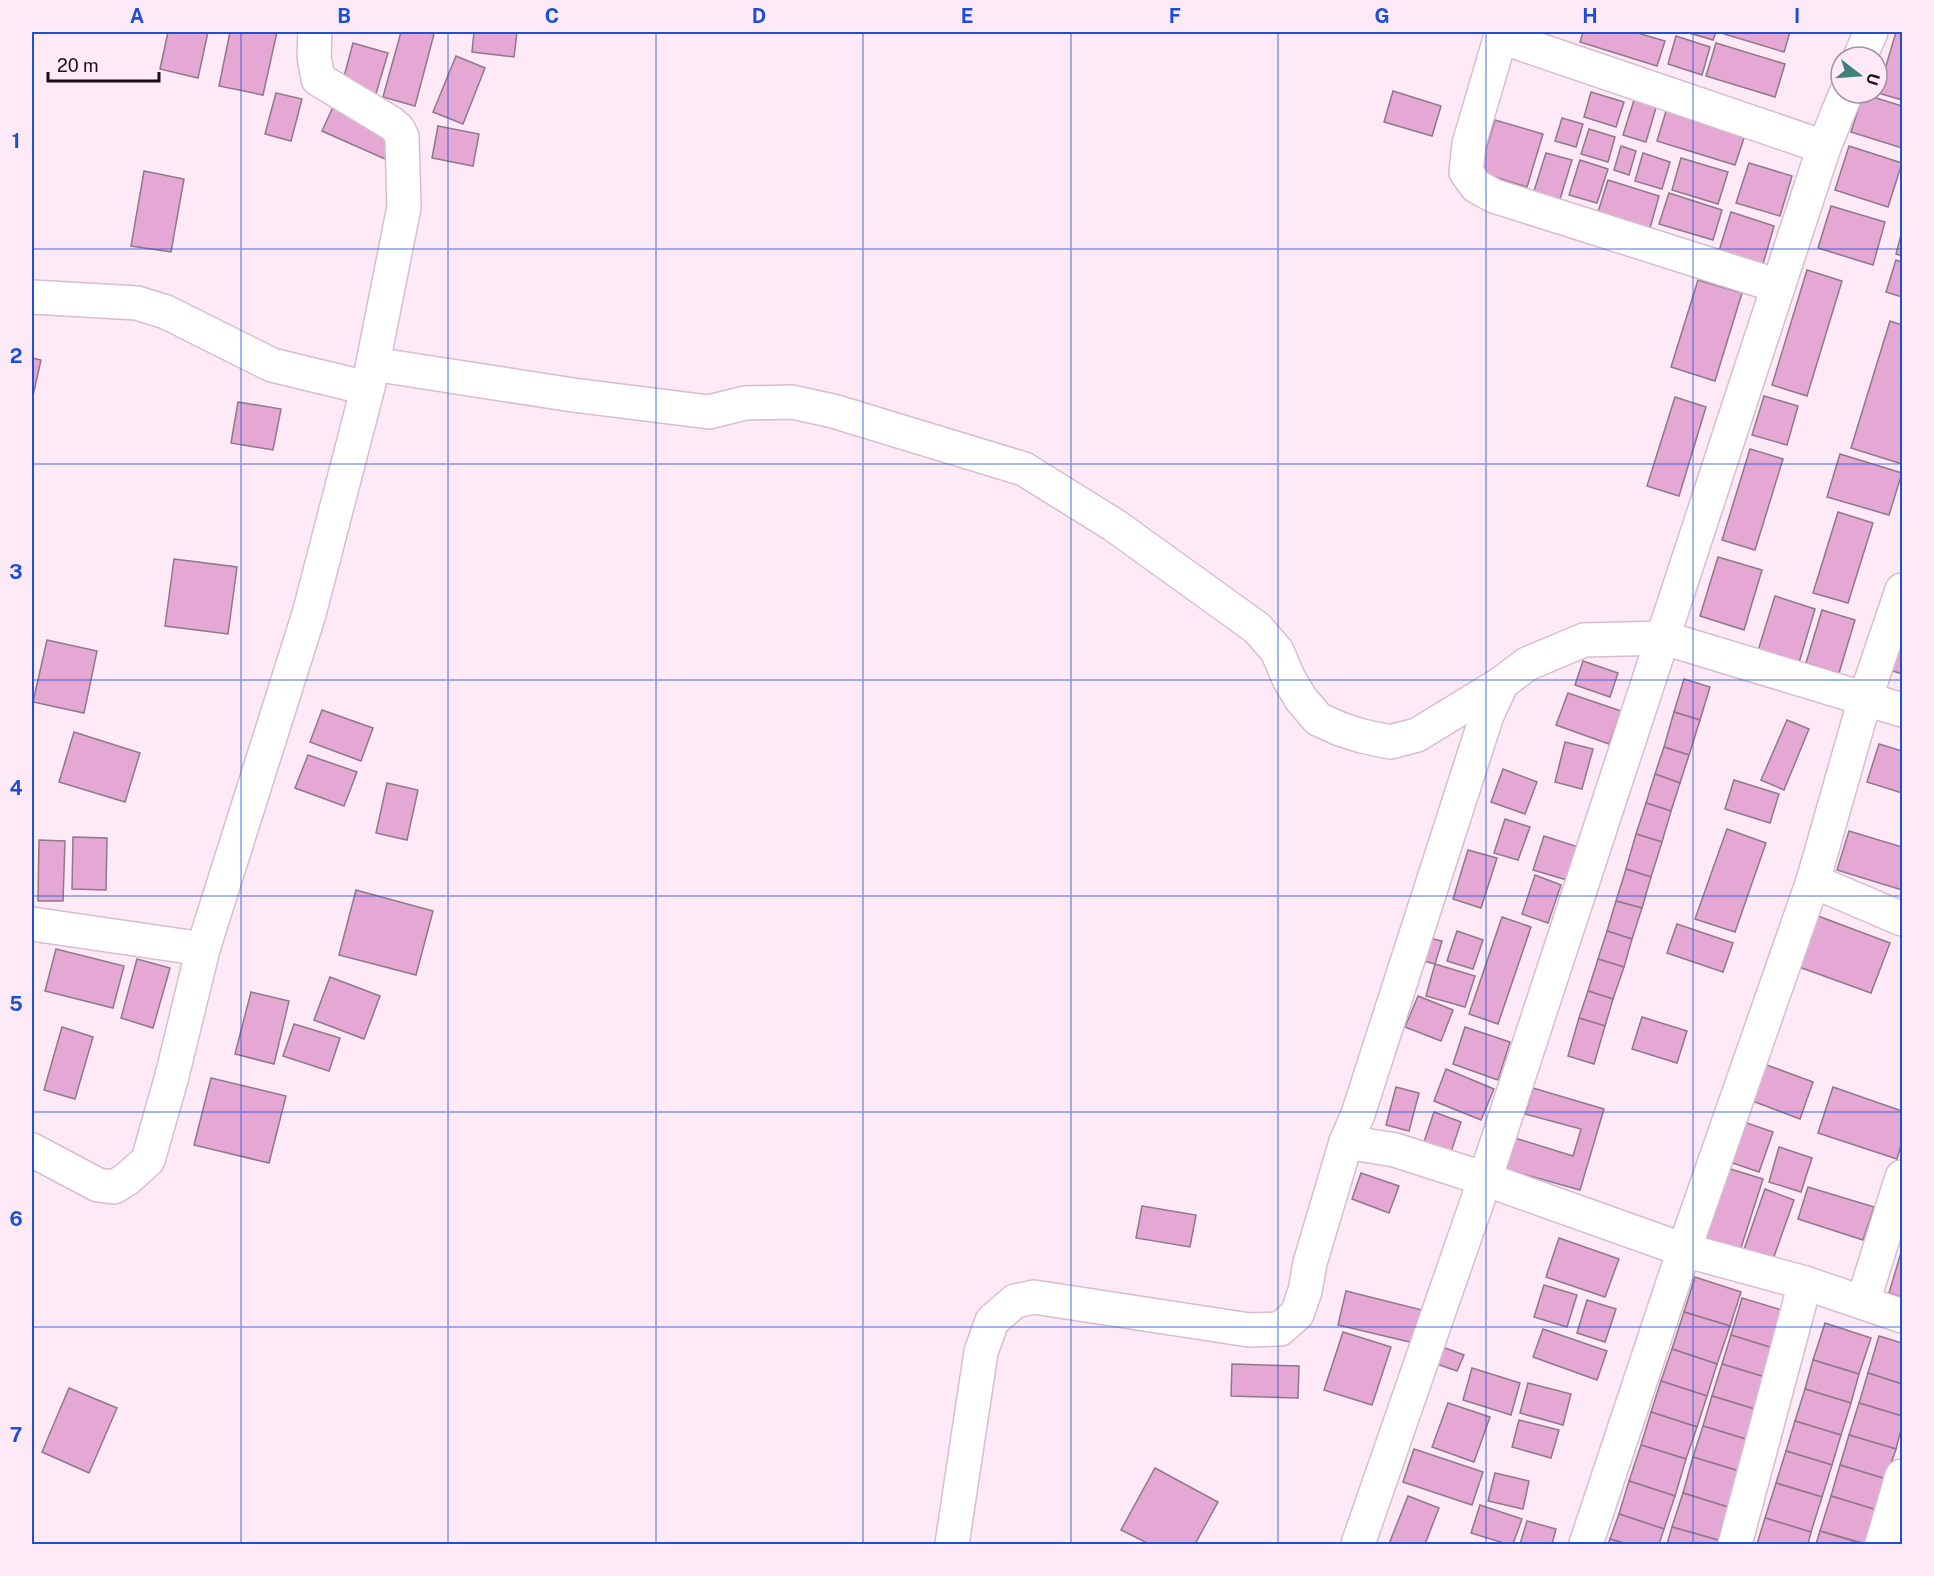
<svg xmlns="http://www.w3.org/2000/svg" width="1934" height="1576" font-family="'Public Sans',sans-serif">
	<style>
		.building { fill: #e5a8d5; stroke: #907889; stroke-width: 1.5 }
		.lines { fill: none; stroke-linecap: round; stroke-linejoin: round }
		.street-casing { stroke: #d7bdcf; stroke-width: 36 }
		.street { stroke: #fff; stroke-width: 33 }
		.grid { fill: none; stroke: #1d4ed8; stroke-width: 1.5; stroke-opacity: 0.55 }
		.neatline { fill: none; stroke: #1d4ed8; stroke-width: 2 }
		.grid-label { font-size: 20px; text-anchor: middle; font-weight: bold; fill: #1d4ed8 }
	</style>
	<rect width="100%" height="100%" fill="#fee9f7"/>
	<!-- building -->
	<g class="building">
		<path d="M168,32H208L198,78L160,69Z"/>
		<path d="M230,32H277L263,95L219,86Z"/>
		<path d="M401,32H424L434,34L415,106L383,97Z"/>
		<path d="M474,32H517L514,57L472,52Z"/>
		<path d="M1583,32H1634L1665,41L1657,66L1580,42Z"/>
		<path d="M1686,32H1716L1713,40Z"/>
		<path d="M1724,32H1790L1784,52L1724,34Z"/>
		<path d="M1896,32H1902V100L1878,93Z"/>
		<path d="M1676,36L1710,47L1702,75L1668,64Z"/>
		<path d="M353,43L388,53L375,97L341,88Z"/>
		<path d="M1716,43L1785,64L1775,97L1706,76Z"/>
		<path d="M456,56L485,68L463,124L433,112Z"/>
		<path d="M1393,91L1441,106L1432,136L1384,122Z"/>
		<path d="M1591,92L1624,102L1616,127L1584,117Z"/>
		<path d="M276,93L302,99L291,141L265,134Z"/>
		<path d="M1863,94L1902,106V148L1851,132Z"/>
		<path d="M1635,97L1657,104L1646,142L1623,135Z"/>
		<path d="M333,107L395,136L385,159L322,131Z"/>
		<path d="M1667,108L1746,132L1735,165L1657,141Z"/>
		<path d="M1562,118L1583,124L1576,147L1555,141Z"/>
		<path d="M1495,120L1543,134L1527,187L1479,172Z"/>
		<path d="M438,126L479,134L473,166L432,158Z"/>
		<path d="M1589,129L1615,137L1608,162L1581,154Z"/>
		<path d="M1621,146L1636,151L1629,175L1614,170Z"/>
		<path d="M1849,146L1902,163L1888,207L1835,190Z"/>
		<path d="M1546,153L1572,160L1560,199L1534,191Z"/>
		<path d="M1643,153L1670,162L1662,189L1635,181Z"/>
		<path d="M1681,158L1728,172L1718,204L1672,190Z"/>
		<path d="M1580,160L1608,169L1597,203L1569,195Z"/>
		<path d="M1749,163L1792,176L1780,216L1736,203Z"/>
		<path d="M144,171L184,179L171,252L131,246Z"/>
		<path d="M1608,180L1659,196L1650,228L1598,212Z"/>
		<path d="M1669,193L1722,210L1713,240L1659,224Z"/>
		<path d="M1831,206L1885,222L1873,265L1818,248Z"/>
		<path d="M1731,212L1774,226L1763,264L1719,251Z"/>
		<path d="M1902,231V256L1896,254Z"/>
		<path d="M1896,260L1902,262V297L1886,292Z"/>
		<path d="M1807,270L1842,281L1807,396L1772,385Z"/>
		<path d="M1698,280L1742,293L1715,381L1671,367Z"/>
		<path d="M1890,321L1902,325V464L1851,448Z"/>
		<path d="M32,358L41,360L32,400Z"/>
		<path d="M1764,396L1798,406L1787,445L1752,435Z"/>
		<path d="M1675,397L1706,407L1679,496L1647,486Z"/>
		<path d="M238,402L281,409L273,450L231,443Z"/>
		<path d="M1750,449L1783,459L1755,550L1722,540Z"/>
		<path d="M1840,454L1902,473L1889,515L1827,497Z"/>
		<path d="M1838,512L1873,523L1848,603L1813,593Z"/>
		<path d="M1718,557L1762,570L1744,630L1700,616Z"/>
		<path d="M174,559L237,567L228,634L165,626Z"/>
		<path d="M1775,596L1815,609L1798,666L1757,654Z"/>
		<path d="M1822,610L1855,620L1839,673L1806,663Z"/>
		<path d="M1902,631V674L1883,668Z"/>
		<path d="M47,640L97,651L84,713L33,702Z"/>
		<path d="M1583,661L1618,673L1610,697L1575,685Z"/>
		<path d="M1684,679L1710,687L1700,720L1674,712Z"/>
		<path d="M1568,693L1621,711L1609,744L1556,725Z"/>
		<path d="M322,710L373,728L361,761L310,742Z"/>
		<path d="M1674,712L1700,720L1689,755L1664,747Z"/>
		<path d="M1787,720L1809,729L1784,790L1761,780Z"/>
		<path d="M74,732L140,753L125,802L59,782Z"/>
		<path d="M1565,742L1593,749L1582,789L1555,782Z"/>
		<path d="M1879,744L1902,751V793L1867,782Z"/>
		<path d="M1664,747L1689,755L1680,783L1655,774Z"/>
		<path d="M308,755L357,772L344,806L295,788Z"/>
		<path d="M1503,769L1537,782L1525,814L1491,802Z"/>
		<path d="M1655,774L1680,783L1671,811L1646,803Z"/>
		<path d="M1734,780L1779,794L1770,823L1725,809Z"/>
		<path d="M387,783L418,790L407,840L376,833Z"/>
		<path d="M1646,803L1671,811L1662,842L1636,834Z"/>
		<path d="M1505,819L1530,827L1518,860L1494,853Z"/>
		<path d="M1727,829L1766,843L1735,932L1695,919Z"/>
		<path d="M1849,831L1902,847V890L1837,870Z"/>
		<path d="M1636,834L1662,842L1651,877L1626,869Z"/>
		<path d="M1544,836L1578,847L1567,880L1533,870Z"/>
		<path d="M73,837L107,838L106,890L72,889Z"/>
		<path d="M39,840L65,841L63,901H38Z"/>
		<path d="M1468,850L1497,858L1481,908L1453,899Z"/>
		<path d="M1626,869L1651,877L1642,908L1616,901Z"/>
		<path d="M1535,875L1561,885L1548,923L1522,914Z"/>
		<path d="M356,890L433,911L416,975L339,955Z"/>
		<path d="M1616,901L1642,908L1632,939L1607,931Z"/>
		<path d="M1818,916L1890,943L1871,993L1799,967Z"/>
		<path d="M1502,917L1531,927L1498,1024L1469,1014Z"/>
		<path d="M1677,924L1733,943L1723,972L1667,953Z"/>
		<path d="M1457,931L1483,940L1473,969L1447,961Z"/>
		<path d="M1607,931L1632,939L1624,967L1598,959Z"/>
		<path d="M1420,936L1442,941L1435,964L1413,958Z"/>
		<path d="M56,949L124,966L113,1008L45,991Z"/>
		<path d="M137,959L170,968L153,1028L121,1018Z"/>
		<path d="M1598,959L1624,967L1613,999L1588,991Z"/>
		<path d="M1435,964L1475,976L1465,1007L1426,996Z"/>
		<path d="M330,977L380,996L364,1039L314,1020Z"/>
		<path d="M1588,991L1613,999L1605,1026L1579,1018Z"/>
		<path d="M251,992L289,1001L274,1064L235,1054Z"/>
		<path d="M1418,996L1453,1010L1441,1041L1405,1027Z"/>
		<path d="M1642,1017L1687,1031L1677,1063L1632,1049Z"/>
		<path d="M1579,1018L1605,1026L1594,1064L1568,1056Z"/>
		<path d="M294,1024L340,1038L329,1071L283,1056Z"/>
		<path d="M62,1027L93,1037L75,1099L44,1090Z"/>
		<path d="M1465,1027L1510,1042L1498,1080L1453,1064Z"/>
		<path d="M1764,1064L1813,1082L1800,1119L1750,1100Z"/>
		<path d="M1446,1069L1494,1089L1481,1120L1434,1101Z"/>
		<path d="M211,1078L286,1096L269,1163L194,1145Z"/>
		<path d="M1396,1087L1419,1093L1409,1131L1386,1125Z"/>
		<path d="M1833,1087L1902,1111V1142L1897,1159L1818,1133Z"/>
		<path d="M1533,1088L1604,1109L1580,1190L1505,1169L1515,1138L1573,1156L1581,1129L1525,1114Z"/>
		<path d="M1434,1112L1461,1122L1448,1161L1421,1151Z"/>
		<path d="M1738,1120L1773,1132L1759,1172L1724,1160Z"/>
		<path d="M1779,1147L1812,1158L1801,1192L1769,1182Z"/>
		<path d="M1724,1167L1763,1179L1739,1254L1701,1243Z"/>
		<path d="M1361,1173L1399,1186L1389,1213L1352,1199Z"/>
		<path d="M1808,1187L1874,1207L1863,1240L1798,1219Z"/>
		<path d="M1765,1189L1794,1200L1771,1265L1742,1255Z"/>
		<path d="M1142,1206L1196,1215L1190,1247L1136,1238Z"/>
		<path d="M1559,1238L1619,1259L1605,1297L1546,1277Z"/>
		<path d="M1902,1249V1292L1901,1297L1889,1293Z"/>
		<path d="M1695,1277L1741,1292L1730,1326L1684,1312Z"/>
		<path d="M1544,1285L1577,1295L1567,1327L1534,1317Z"/>
		<path d="M1346,1291L1422,1310L1414,1343L1338,1325Z"/>
		<path d="M1742,1298L1788,1312L1776,1349L1731,1335Z"/>
		<path d="M1587,1300L1616,1309L1605,1342L1577,1333Z"/>
		<path d="M1684,1312L1730,1326L1717,1364L1672,1349Z"/>
		<path d="M1825,1323L1871,1338L1859,1374L1813,1360Z"/>
		<path d="M1543,1329L1607,1351L1597,1380L1533,1357Z"/>
		<path d="M1343,1332L1391,1347L1372,1405L1324,1390Z"/>
		<path d="M1731,1335L1776,1349L1768,1378L1722,1364Z"/>
		<path d="M1879,1336L1902,1343V1384L1868,1373Z"/>
		<path d="M1437,1345L1464,1355L1457,1371L1431,1362Z"/>
		<path d="M1672,1349L1717,1364L1707,1396L1661,1381Z"/>
		<path d="M1813,1360L1859,1374L1851,1403L1805,1389Z"/>
		<path d="M1232,1364L1299,1366L1298,1398L1231,1396Z"/>
		<path d="M1722,1364L1768,1378L1758,1410L1712,1396Z"/>
		<path d="M1472,1368L1520,1383L1511,1415L1463,1400Z"/>
		<path d="M1868,1373L1902,1384V1416L1859,1403Z"/>
		<path d="M1661,1381L1707,1396L1697,1427L1651,1412Z"/>
		<path d="M1528,1383L1571,1394L1563,1425L1520,1413Z"/>
		<path d="M69,1388L117,1408L89,1473L42,1452Z"/>
		<path d="M1805,1389L1851,1403L1841,1435L1795,1421Z"/>
		<path d="M1712,1396L1758,1410L1749,1440L1703,1426Z"/>
		<path d="M1448,1403L1490,1417L1474,1462L1432,1447Z"/>
		<path d="M1859,1403L1902,1416V1426L1896,1449L1849,1435Z"/>
		<path d="M1651,1412L1697,1427L1686,1459L1641,1445Z"/>
		<path d="M1519,1420L1559,1430L1551,1458L1512,1447Z"/>
		<path d="M1795,1421L1841,1435L1832,1465L1786,1451Z"/>
		<path d="M1703,1426L1749,1440L1739,1471L1693,1457Z"/>
		<path d="M1849,1435L1896,1449L1886,1479L1840,1465Z"/>
		<path d="M1641,1445L1686,1459L1675,1496L1629,1481Z"/>
		<path d="M1414,1449L1483,1472L1472,1505L1403,1482Z"/>
		<path d="M1786,1451L1832,1465L1822,1497L1776,1483Z"/>
		<path d="M1693,1457L1739,1471L1728,1507L1683,1493Z"/>
		<path d="M1840,1465L1886,1479L1877,1510L1831,1496Z"/>
		<path d="M1155,1468L1218,1502L1195,1544H1149L1121,1530Z"/>
		<path d="M1495,1473L1529,1481L1523,1509L1488,1501Z"/>
		<path d="M1629,1481L1675,1496L1664,1529L1619,1514Z"/>
		<path d="M1776,1483L1822,1497L1811,1532L1765,1518Z"/>
		<path d="M1683,1493L1728,1507L1718,1540L1672,1527Z"/>
		<path d="M1408,1496L1439,1508L1425,1544H1389Z"/>
		<path d="M1831,1496L1877,1510L1866,1544L1820,1531Z"/>
		<path d="M1480,1505L1522,1519L1513,1544H1507L1471,1533Z"/>
		<path d="M1619,1514L1664,1529L1659,1544H1627L1610,1539Z"/>
		<path d="M1765,1518L1811,1532L1808,1544H1757Z"/>
		<path d="M1527,1521L1556,1529L1552,1544H1520Z"/>
		<path d="M1672,1527L1718,1540L1717,1544H1667Z"/>
		<path d="M1820,1531L1863,1544H1816Z"/>
		<path d="M1610,1539L1627,1544H1608Z"/>
	</g>
	<g class="lines">
		<!-- street casing -->
		<g class="street-casing">
			<g id="street">
				<path d="M1502,32L1469,144L1466,172L1476,186L1494,196L1778,286"/>
				<path d="M1501,37L1824,147"/>
				<path d="M1860,57L1871,32"/>
				<path d="M32,297L137,303L166,312L272,365L367,388"/>
				<path d="M373,364L573,395L709,412L745,403L792,402L833,411L1024,469L1114,525L1257,628L1277,651L1289,679L1301,699L1318,719L1340,729L1362,736L1390,742L1417,735L1502,683L1527,664L1584,640L1664,638L1902,710"/>
				<path d="M1813,881L1902,919"/>
				<path d="M32,924L203,949"/>
				<path d="M1346,1142L1395,1150L1485,1179L1684,1250L1805,1283L1902,1316"/>
				<path d="M32,1150L98,1185L114,1187L127,1179L148,1160L172,1076L203,949L309,614L369,383L404,207L402,137L398,129L391,123L318,79L314,56L315,32"/>
				<path d="M1863,1302L1902,1177"/>
				<path d="M952,1544L981,1352L992,1321L1015,1301L1034,1297L1249,1330L1280,1329L1297,1314L1305,1291L1310,1263L1346,1142L1358,1114L1487,715L1502,683"/>
				<path d="M1358,1544L1485,1179L1824,147L1846,93"/>
				<path d="M1586,1544L1684,1250L1813,881L1865,699L1902,590"/>
				<path d="M1735,1544L1805,1283"/>
				<path d="M1882,1544L1902,1476"/>
			</g>
		</g>
		<!-- street -->
		<use href="#street" class="street"/>
	</g>
	<!-- grid -->
	<path class="grid" d="M241,32V1544M448,32V1544M656,32V1544M863,32V1544M1071,32V1544M1278,32V1544M1486,32V1544M1693,32V1544M32,249H1902M32,464H1902M32,680H1902M32,896H1902M32,1112H1902M32,1327H1902"/>
	<!-- border -->
	<rect width="1934" height="1576" fill="none" stroke="#fee9f7" stroke-width="66"/>
	<!-- north arrow -->
	<g transform="translate(1859 75) rotate(107)"><circle r="28" fill="#fee9f7" stroke="#a2929d" stroke-width="1.5"/>
	<path d="M0-4.5L10 22L0 15L-10 22Z" fill="#3d837c"/>
	<text y="-9" font-size="16" font-weight="bold" text-anchor="middle" fill="#181016">U</text>
	</g>
	<!-- scale -->
	<path d="M48 72v9h111v-9" fill="none" stroke="#181016" stroke-width="3"/>
	<text x="57" y="72" font-size="18" fill="#181016" stroke="#fee9f7" stroke-width="4.5" paint-order="stroke">20 m</text>
	<rect x="33" y="33" width="1868" height="1510" class="neatline"/>
	<g class="grid-label">
		<text x="137" y="23">A</text>
		<text x="344" y="23">B</text>
		<text x="552" y="23">C</text>
		<text x="759" y="23">D</text>
		<text x="967" y="23">E</text>
		<text x="1175" y="23">F</text>
		<text x="1382" y="23">G</text>
		<text x="1590" y="23">H</text>
		<text x="1797" y="23">I</text>
		<text x="16" y="148">1</text>
		<text x="16" y="363">2</text>
		<text x="16" y="579">3</text>
		<text x="16" y="795">4</text>
		<text x="16" y="1011">5</text>
		<text x="16" y="1226">6</text>
		<text x="16" y="1442">7</text>
	</g>
</svg>
